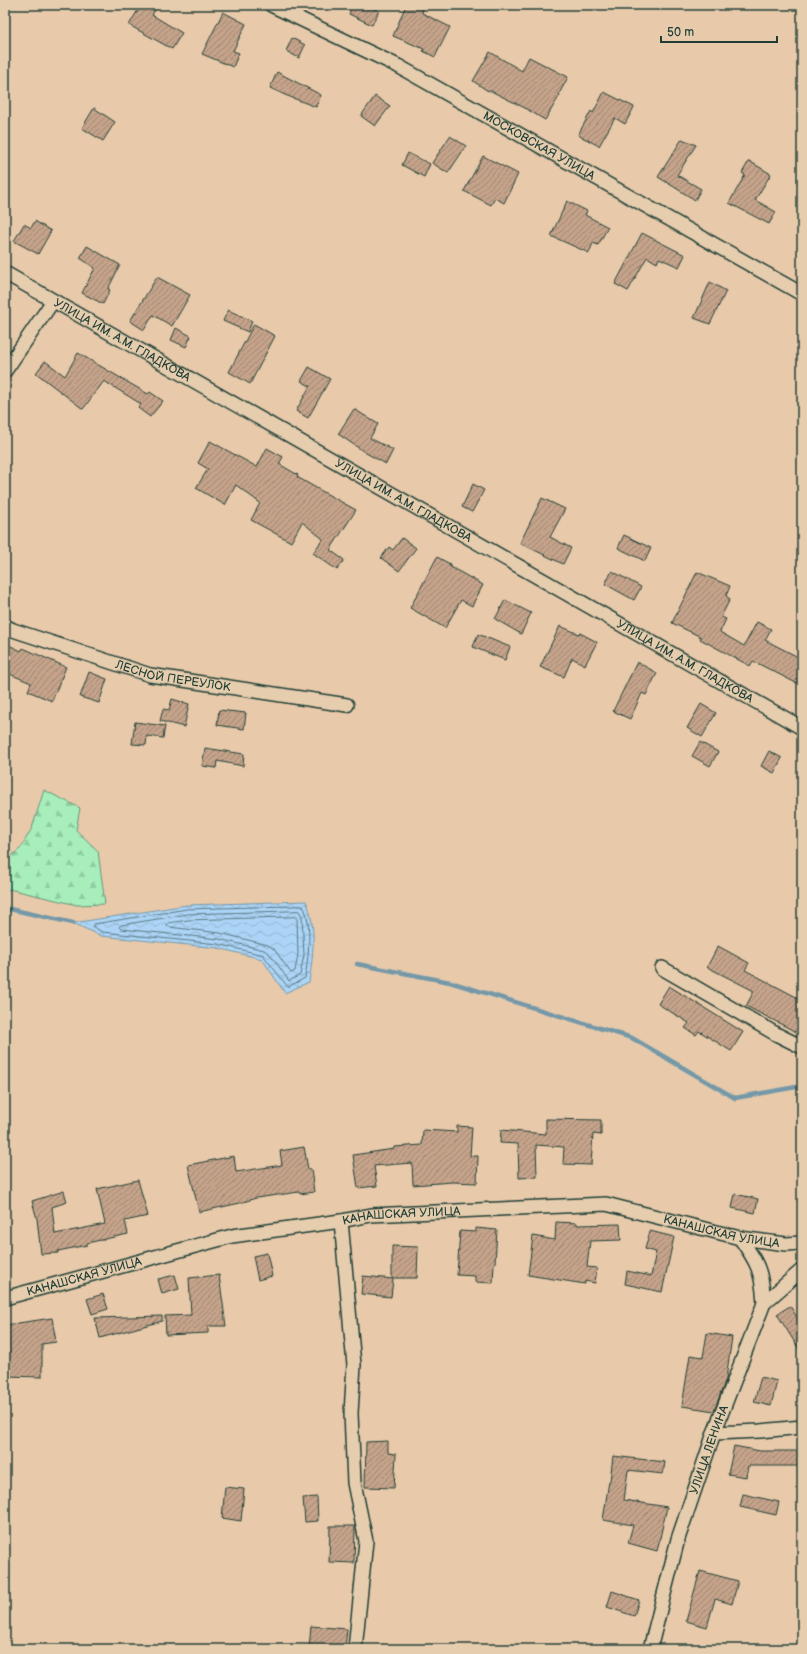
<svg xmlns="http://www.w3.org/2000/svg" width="807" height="1654" font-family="'Balsamiq Sans',sans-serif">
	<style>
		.forest { fill: url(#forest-firs); stroke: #639678 }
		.water { fill: url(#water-waves); stroke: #7498a8 }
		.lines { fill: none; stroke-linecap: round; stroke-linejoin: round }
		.shore { stroke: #577982; stroke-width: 1 }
		.stream { stroke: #7498a8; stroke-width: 4.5 }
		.building { fill: url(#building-hatch); stroke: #1f3d34 }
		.street-casing { stroke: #1f3d34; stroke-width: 16 }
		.street { stroke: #e6cdae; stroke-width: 13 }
		.labels { text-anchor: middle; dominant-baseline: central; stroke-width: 3; stroke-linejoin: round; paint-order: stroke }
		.street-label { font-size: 12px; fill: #1f3d34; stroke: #e6cdae }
	</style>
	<defs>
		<pattern id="forest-firs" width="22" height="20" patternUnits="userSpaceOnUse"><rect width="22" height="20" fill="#a7eebb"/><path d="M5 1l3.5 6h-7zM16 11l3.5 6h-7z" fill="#8fcda1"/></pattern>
		<pattern id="water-waves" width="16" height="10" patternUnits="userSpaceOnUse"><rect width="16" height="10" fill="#acd4f6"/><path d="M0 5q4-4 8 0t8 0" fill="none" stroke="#94b7d4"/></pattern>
		<pattern id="building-hatch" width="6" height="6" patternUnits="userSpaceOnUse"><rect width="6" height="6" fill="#c5a38a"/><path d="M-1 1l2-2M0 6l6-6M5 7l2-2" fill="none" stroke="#9f8672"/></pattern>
	</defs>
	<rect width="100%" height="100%" fill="#e8caab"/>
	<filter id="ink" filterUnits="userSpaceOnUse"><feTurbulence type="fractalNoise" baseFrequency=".025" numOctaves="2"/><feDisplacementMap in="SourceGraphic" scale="8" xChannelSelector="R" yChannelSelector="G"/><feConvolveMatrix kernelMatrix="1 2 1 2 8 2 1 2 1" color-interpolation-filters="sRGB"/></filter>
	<g filter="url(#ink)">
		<!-- forest -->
		<path class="forest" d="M44,790L80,808L76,830L98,851L105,904L77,905L9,889L5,892V861L20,849L32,828Z"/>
		<!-- water -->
		<path class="water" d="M306,901C317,926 313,956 309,982L285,993L262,959L218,948L101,936L73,923L187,905Z"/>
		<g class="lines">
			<!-- shore -->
			<g class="shore">
				<path d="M303,906C313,923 308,959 305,978L288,987L263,955L218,944L102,932L92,926L94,924L187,909Z"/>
				<path d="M299,911L302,916L304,955L300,975L289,981L270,954L264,950L219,939L121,929L119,927L121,925L188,914Z"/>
				<path d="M295,917L297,919L298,954L295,971L291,973L274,949L268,945L220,933L169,927L167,925L168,923L188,920Z"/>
			</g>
			<!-- stream -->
			<g class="stream">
				<path d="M5,908L73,923"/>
				<path d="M357,964L450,982L632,1038L735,1098L802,1086"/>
			</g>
		</g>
		<!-- building -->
		<g class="building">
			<path d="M141,5H158L152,15L182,33L172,49L129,25Z"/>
			<path d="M353,5H365L379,11L372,25L349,14Z"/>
			<path d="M406,5H413L423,9L422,13L450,27L435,57L423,51L424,49L393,36Z"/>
			<path d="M223,12L246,24L233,51L239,53L233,67L202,54Z"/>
			<path d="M292,38L305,45L299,58L286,51Z"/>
			<path d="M490,52L522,71L529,57L568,77L559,94L560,95L545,120L525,108L489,90L488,91L473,81Z"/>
			<path d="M277,72L321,95L316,107L285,95L270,88Z"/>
			<path d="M604,92L634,107L625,124L615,118L599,146L578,135L591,111L593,113Z"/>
			<path d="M375,96L390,106L375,126L361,116Z"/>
			<path d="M94,108L115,122L103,141L82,128Z"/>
			<path d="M450,136L466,146L448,173L432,163Z"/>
			<path d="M682,139L696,145L677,175L701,189L695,200L658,177Z"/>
			<path d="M408,153L430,164L424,177L402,165Z"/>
			<path d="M483,156L518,174L504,203L495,198L491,205L464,191Z"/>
			<path d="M749,161L771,174L755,200L776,212L769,224L729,203L745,175L742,173Z"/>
			<path d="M567,201L587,211L585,215L608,227L598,245L593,243L589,253L551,236Z"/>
			<path d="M35,221L51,231L38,254L14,241L24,224L31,228Z"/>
			<path d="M642,233L685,255L679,267L659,258L657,263L647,257L628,291L615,284Z"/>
			<path d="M87,246L120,265L108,289L110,290L103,304L82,293L95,268L80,258Z"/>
			<path d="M157,277L190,295L172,326L153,315L144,330L130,321Z"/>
			<path d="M710,282L726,291L710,324L694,318Z"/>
			<path d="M228,310L252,321L248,332L223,321Z"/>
			<path d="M254,324L275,336L250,384L229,372Z"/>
			<path d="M176,328L191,336L186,347L171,340Z"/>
			<path d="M78,353L148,394L150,392L163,401L150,417L138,408L141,404L104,381L83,409L36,373L45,361L65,376Z"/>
			<path d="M309,367L330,379L308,418L296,411L310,386L301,381Z"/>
			<path d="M354,409L378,424L370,438L393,450L386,464L366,453L338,434Z"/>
			<path d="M210,441L257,467L267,448L283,457L279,464L298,475L297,477L318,489L356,510L330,550L344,560L337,570L313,553L323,539L302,522L291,542L251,520L260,503L236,485L225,505L196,488L208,469L198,463Z"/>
			<path d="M473,484L484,490L472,512L462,507Z"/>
			<path d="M542,498L565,509L550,537L571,548L563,564L520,543Z"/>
			<path d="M624,535L651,548L645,561L618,548Z"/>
			<path d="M402,538L416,548L399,571L381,558L389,547L393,550Z"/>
			<path d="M437,557L450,564L449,566L483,585L472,606L461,600L445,628L410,608Z"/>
			<path d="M612,571L641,587L634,600L605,584Z"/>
			<path d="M697,572L730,586L726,596L730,599L721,617L726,619L720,632L744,646L757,622L771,629L765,640L802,659V672L796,683L753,661L750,666L700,639L701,637L672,623Z"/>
			<path d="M505,600L531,613L521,634L495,619Z"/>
			<path d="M560,626L579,634L580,633L597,642L585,665L572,658L564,677L540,667Z"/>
			<path d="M478,634L510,647L505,660L473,647Z"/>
			<path d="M5,643L21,651L23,648L66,667L52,701L28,691L31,683L5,672Z"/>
			<path d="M637,662L657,673L646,695L642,693L630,719L613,711Z"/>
			<path d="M89,672L107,679L99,703L80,697Z"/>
			<path d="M172,699L189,704L184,727L160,721L163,709L169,710Z"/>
			<path d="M701,704L716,713L702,737L687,728Z"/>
			<path d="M219,710L246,713L244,729L217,725Z"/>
			<path d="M135,722L165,726L163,738L147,736L146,745L132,744Z"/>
			<path d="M700,742L718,752L710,766L692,756Z"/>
			<path d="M205,748L244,754L243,766L217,761L216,768L202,766Z"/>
			<path d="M769,751L782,758L774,773L761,766Z"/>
			<path d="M718,946L749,963L745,970L802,1000V1026L798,1033L746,1006L754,991L707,967Z"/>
			<path d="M669,986L743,1032L731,1051L699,1031L696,1035L685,1028L689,1023L658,1004Z"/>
			<path d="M546,1119L601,1120V1135L593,1134L591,1165L563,1164L564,1147L536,1145L537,1177L519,1178L518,1144L500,1143L501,1130L546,1134Z"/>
			<path d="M457,1126L472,1127L470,1156H478L477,1183L452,1182L413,1185L412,1163L374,1166L377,1186L358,1188L353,1155L394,1149V1147L422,1145L423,1130L457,1132Z"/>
			<path d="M304,1147L308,1169H311L314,1192L300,1194L299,1192L256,1198L240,1203L199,1212L188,1165L234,1156L236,1172L282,1165L280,1151Z"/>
			<path d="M138,1180L148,1216L125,1221L128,1234L87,1243V1245L58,1251V1253L41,1254L37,1219L32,1201L64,1191L67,1202L52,1207L55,1234L105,1224L97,1189Z"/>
			<path d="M735,1194L758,1199L755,1213L732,1208Z"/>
			<path d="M556,1222L577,1223V1225L620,1224L621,1240L590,1241L587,1267L597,1268L595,1283L585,1281V1284L528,1275L533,1236L555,1240Z"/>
			<path d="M476,1228L497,1230L495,1263H494L493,1283L475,1282V1276L457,1275L460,1231L476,1232Z"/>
			<path d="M650,1231L674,1237L662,1292L625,1284L627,1271L651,1276L656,1252L645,1249Z"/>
			<path d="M392,1246L418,1247L417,1278H392Z"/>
			<path d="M267,1253L272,1276L258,1280L253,1256Z"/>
			<path d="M175,1275L179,1289L162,1294L158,1279Z"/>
			<path d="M219,1275L226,1326H208V1333L166,1335L165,1316L191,1315L189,1278Z"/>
			<path d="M363,1276L393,1279L391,1297L361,1294Z"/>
			<path d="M103,1294L108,1309L92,1314L87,1299Z"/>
			<path d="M790,1306L802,1325V1354L777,1314Z"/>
			<path d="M162,1316V1321L100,1338L95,1318Z"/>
			<path d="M52,1318L56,1342L42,1344V1377L5,1376V1325Z"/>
			<path d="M707,1333L732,1337L726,1379L714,1411L682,1406L690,1355L703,1357Z"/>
			<path d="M761,1377L777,1381L771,1406L754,1402Z"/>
			<path d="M388,1441V1453L396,1454L394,1488L365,1487L366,1442Z"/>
			<path d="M734,1446L760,1451H798V1466H748L746,1477L728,1474Z"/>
			<path d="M613,1456L665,1462L663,1474L628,1470L624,1500L667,1507L657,1551L628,1543L633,1525L603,1520L609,1481H610Z"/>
			<path d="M225,1487L244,1489L241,1521L222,1518Z"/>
			<path d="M743,1494L779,1502L776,1515L740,1507Z"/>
			<path d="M317,1497L318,1521L305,1522L303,1498Z"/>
			<path d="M330,1526H355L354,1563L329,1562Z"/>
			<path d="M700,1571L738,1581L732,1604L715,1599L707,1627L686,1621Z"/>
			<path d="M612,1591L639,1600L634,1616L607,1607Z"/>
			<path d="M311,1626L347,1629L345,1649H309Z"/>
		</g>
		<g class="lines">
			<!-- street casing -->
			<g class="street-casing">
				<g id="street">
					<path id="s1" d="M271,5L398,66L802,294"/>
					<path id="s2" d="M5,273L802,728"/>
					<path d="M5,371L53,301"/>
					<path id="s3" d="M5,626L13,630L150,675L347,705"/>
					<path d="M662,968L776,1034L802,1047"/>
					<path d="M341,1221L354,1365L351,1413L354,1483L366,1541L355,1649"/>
					<path d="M740,1238C758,1263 762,1272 764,1303"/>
					<path id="s4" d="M5,1298L232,1236L341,1221L371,1215L606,1204L740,1238L786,1244L802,1243"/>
					<path d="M714,1433L760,1431L802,1427"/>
					<path id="s5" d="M650,1649L678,1539L714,1433L764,1303L802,1270"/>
				</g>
			</g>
			<!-- street -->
			<use href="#street" class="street"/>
		</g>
	</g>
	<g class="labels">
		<!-- street labels -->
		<g class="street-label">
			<text stroke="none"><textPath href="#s1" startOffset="303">МОСКОВСКАЯ УЛИЦА</textPath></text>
			<text stroke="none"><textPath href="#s2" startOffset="135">УЛИЦА ИМ. А.М. ГЛАДКОВА</textPath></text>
			<text stroke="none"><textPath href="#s2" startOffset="459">УЛИЦА ИМ. А.М. ГЛАДКОВА</textPath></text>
			<text stroke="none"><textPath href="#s2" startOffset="783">УЛИЦА ИМ. А.М. ГЛАДКОВА</textPath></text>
			<text stroke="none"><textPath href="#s3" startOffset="176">ЛЕСНОЙ ПЕРЕУЛОК</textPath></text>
			<text stroke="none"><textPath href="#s4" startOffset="406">КАНАШСКАЯ УЛИЦА</textPath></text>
			<text stroke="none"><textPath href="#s4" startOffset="730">КАНАШСКАЯ УЛИЦА</textPath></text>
			<text stroke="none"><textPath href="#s4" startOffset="82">КАНАШСКАЯ УЛИЦА</textPath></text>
			<text stroke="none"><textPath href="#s5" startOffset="208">УЛИЦА ЛЕНИНА</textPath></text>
		</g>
	</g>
	<!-- margin -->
	<rect width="807" height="1654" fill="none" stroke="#e6cdae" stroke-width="20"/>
	<rect x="10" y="10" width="787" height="1634" fill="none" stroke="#1f3d34" stroke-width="1.5" filter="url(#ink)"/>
	<!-- scale -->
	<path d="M661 36v6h116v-6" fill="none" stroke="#1f3d34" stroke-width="2"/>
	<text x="667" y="36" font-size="12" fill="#1f3d34" stroke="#e6cdae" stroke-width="3" paint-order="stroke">50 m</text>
</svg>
